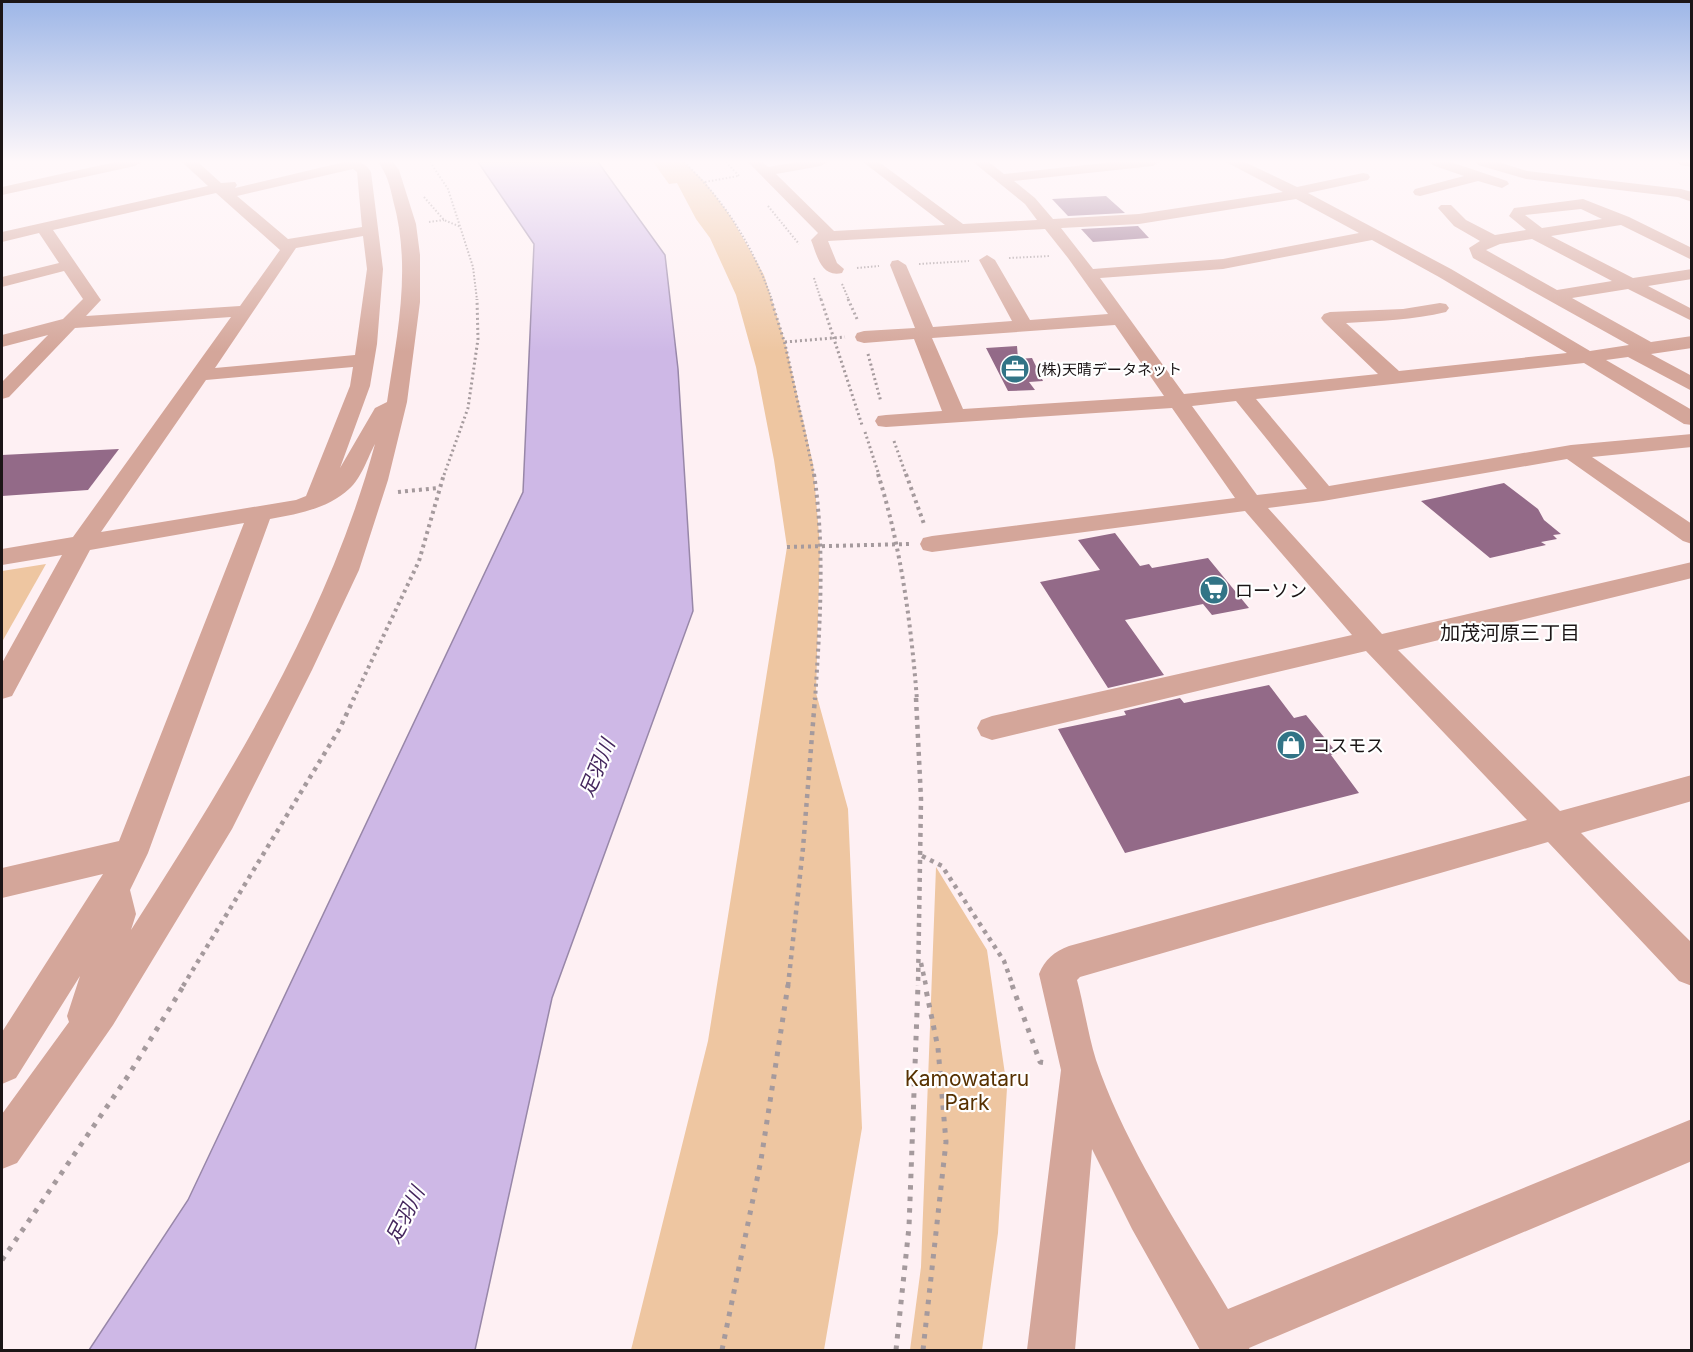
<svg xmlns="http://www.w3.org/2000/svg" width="1693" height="1352" font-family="Inter,'Noto Sans JP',sans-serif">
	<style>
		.green { fill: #eec6a1 }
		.water { fill: #ceb8e6; stroke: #9887a8; stroke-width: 1.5 }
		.building { fill: #936a88 }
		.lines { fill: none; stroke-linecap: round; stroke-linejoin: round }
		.path-far4 { stroke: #a59a9d; stroke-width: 2; stroke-dasharray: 1.5 2; stroke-linecap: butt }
		.path-far3 { stroke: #a59a9d; stroke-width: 3; stroke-dasharray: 2 3; stroke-linecap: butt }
		.path-far2 { stroke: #a59a9d; stroke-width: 4; stroke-dasharray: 3 4; stroke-linecap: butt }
		.path-far1 { stroke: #a59a9d; stroke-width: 4.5; stroke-dasharray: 4 5; stroke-linecap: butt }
		.path { stroke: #a59a9d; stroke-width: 5; stroke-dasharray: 4.5 7; stroke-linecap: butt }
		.minor { fill: #d4a69a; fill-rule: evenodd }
		.labels { text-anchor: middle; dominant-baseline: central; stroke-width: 4.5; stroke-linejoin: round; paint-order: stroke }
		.far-poi-label { font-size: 15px; fill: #1b1516; stroke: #fff; text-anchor: start }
		.poi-label { font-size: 18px; fill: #1b1516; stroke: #fff; text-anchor: start }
		.neighbourhood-label { font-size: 20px; fill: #1b1516; stroke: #fff }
		.water-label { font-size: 20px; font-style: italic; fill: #44265d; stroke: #fff }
		.near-park-label { font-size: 21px; fill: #573101; stroke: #fff }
	</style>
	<rect width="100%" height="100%" fill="#fef0f3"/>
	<!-- green -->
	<g class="green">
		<path d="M653,162H684L705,182L731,217L764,275L785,342L813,464L820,546L816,693L848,809L862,1128L824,1350H631L708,1041L787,547L774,460L756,367L736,295L710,238L696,219L677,183L669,184Z"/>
		<path d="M46,564L2,642V571Z"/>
		<path d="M936,867L987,950L1007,1088L998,1233L982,1350H910L921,1267Z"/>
	</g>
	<!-- water -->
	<path class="water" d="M478,162H598L665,255L678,369L693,611L552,998L475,1350H89L188,1200L523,492L534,244Z"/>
	<!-- building -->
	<g class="building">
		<path d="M1106,196L1125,213L1068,216L1052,199Z"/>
		<path d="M1138,226L1149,238L1093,242L1081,229Z"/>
		<path d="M1017,346L1018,359L1032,358L1043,381L1029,382L1035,390L1008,391L986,348Z"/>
		<path d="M119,449L88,490L2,496V455Z"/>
		<path d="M1504,483L1538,509L1544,520L1561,534L1553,535L1557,539L1541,542L1546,545L1490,558L1421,501Z"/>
		<path d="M1115,533L1140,566L1149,564L1152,568L1208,558L1249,608L1212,615L1203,604L1125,620L1164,675L1108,688L1040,582L1100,570L1078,540Z"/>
		<path d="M1269,685L1294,718L1306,715L1337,753L1331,755L1359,793L1125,853L1058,729L1126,715L1124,711L1180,698L1184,703Z"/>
	</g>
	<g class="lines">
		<!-- path-far4 -->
		<g class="path-far4">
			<path d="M430,162L448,189L473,267L477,300"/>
			<path d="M684,162C725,201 753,246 772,300"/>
			<path d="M726,162L740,177"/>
			<path d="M705,182L738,176"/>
			<path d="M424,197L444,220L461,227"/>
			<path d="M768,206L799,244"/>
			<path d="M429,222L444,220"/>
			<path d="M1009,258L1050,256"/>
			<path d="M919,264L969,261"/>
			<path d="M857,268L879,266"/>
			<path d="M814,278L821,300"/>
			<path d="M842,284L849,300"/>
		</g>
		<!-- path-far3 -->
		<g class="path-far3">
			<path d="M771,299L785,344L814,475"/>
			<path d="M821,299L862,425"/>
			<path d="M848,299L857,319"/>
			<path d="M785,342L845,337"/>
			<path d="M868,354L881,402"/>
			<path d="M865,432L879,475"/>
			<path d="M894,441L906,475"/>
			<path d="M444,475L468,408L478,339L477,299"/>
		</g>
		<!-- path-far2 -->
		<g class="path-far2">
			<path d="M814,474C825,548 820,625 815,700"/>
			<path d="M878,474C901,547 911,623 917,700"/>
			<path d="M906,474L924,524"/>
			<path d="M398,492L438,488"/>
			<path d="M787,547L910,544"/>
			<path d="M353,700L419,561L444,474"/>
		</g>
		<!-- path-far1 -->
		<g class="path-far1">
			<path d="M916,698L921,799L918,986"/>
			<path d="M922,856L942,866L1004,961L1013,986"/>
			<path d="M921,963L926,986"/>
			<path d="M183,986L340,728L354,698"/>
			<path d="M788,986L803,848L815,698"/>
		</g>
		<!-- path -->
		<g class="path">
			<path d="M1012,985L1040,1062L1047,1063"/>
			<path d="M2,1260L128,1076L184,985"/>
			<path d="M722,1350L761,1160L788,985"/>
			<path d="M896,1350L909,1227L918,985"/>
			<path d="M923,1350L946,1142L938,1048L925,985"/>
		</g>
		<!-- minor -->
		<g class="minor">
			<path d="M115,162H142L135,166L2,195V187Z"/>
			<path d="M182,162H198L221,183L235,182L237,185L235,188L344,162C357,162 364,160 371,172L383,269L377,344L370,386L340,468L375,408L387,402C397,334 412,268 393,200C390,186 387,174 378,162H393L399,170L416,224L420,255V302L407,402L388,480L359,570L312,670L232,829L113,1025L17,1163L2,1169V1114L69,1022L67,1016L80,976L16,1078L2,1084V1032L103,874L2,898V868L119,841L244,523L90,550L12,696L2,699V663L62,555L2,565V549L73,537L231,317L75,328L9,397L2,399V382L48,335L2,347V335L63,319L83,299L64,271L2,287V277L59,263L39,233L2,242V232L208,186ZM353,169L357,172L362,227L288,239L237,196ZM216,193L280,250L240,306L86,316L101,300L53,230ZM363,236L367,269L355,355L215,368L296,248ZM353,367L350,386L306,496L296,500L101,532L206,380ZM375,444C328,618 228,779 131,930L136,914L130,890L148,853L270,519C298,514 327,509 349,489C361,479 368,457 375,444Z"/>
			<path d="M748,162H763L768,167L796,162H828L821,166L776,174L834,231L945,225L863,162H879L963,224L1037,220L1025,204L973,162H989L1004,174L1111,162H1160L1153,166L1014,181L1035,198L1053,219L1139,214L1283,192L1226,162H1245L1297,187L1363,173L1368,174L1370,177L1368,180L1308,193L1451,269L1590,351L1629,345L1473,258L1469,248L1480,241L1454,226L1438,208L1441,205H1451L1466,220L1495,235L1526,230L1509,216L1514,208L1583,199L1629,217L1692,248V260L1621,225L1551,236L1633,278L1692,269V279L1648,286L1692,309V321L1628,289L1572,298L1651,342L1692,336V348L1651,354L1692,376V391L1628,357L1606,360L1692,410V425L1684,424L1584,363L1256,399L1329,486L1571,445L1692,434V447L1592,457L1692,524V544L1683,541L1567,459L1323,501L1268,508L1382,634L1692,562V578L1398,650L1560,811L1692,775V801L1581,833L1692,943V986L1679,981L1548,842L1080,977L1077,980C1084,1006 1088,1034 1096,1060C1126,1148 1181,1229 1228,1309L1692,1119V1161L1249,1348L1250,1350H1200L1132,1229L1092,1149L1075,1350H1027L1061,1070L1039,974C1045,959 1054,952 1069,946L1527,820L1366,651L992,740L981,736L977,728L981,720L992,716L1352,635L1245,511L932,552L923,550L920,544L923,538L932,536L1235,498L1172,408L886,427L878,426L875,421L878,416L886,415L942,411L914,339L864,343L857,341L855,337L857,333L864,331L915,328L890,265L892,261L898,260L906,265L933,327L1012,321L979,260L987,255L995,260L1030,320L1108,314L1068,258L1045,229L828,241L837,263L844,269L842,273C821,278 817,255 811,240L818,233ZM1296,199L1359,233L1223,259L1093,269L1061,228L1139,224ZM1581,209L1602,219L1542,228L1525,215ZM1532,239L1612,281L1557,290L1486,250L1500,244ZM1372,240L1439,277L1567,353L1399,371L1346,323C1379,321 1413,320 1446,312L1449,308L1446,304L1440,303L1403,309L1330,312L1324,314L1321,318L1324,322L1378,374L1184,394L1100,278L1223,269ZM1115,325L1164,396L963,409L932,338ZM1236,401L1307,489L1257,495L1192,406Z"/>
			<path d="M1430,162H1451L1507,181L1509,184L1502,188L1478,181L1420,196L1415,195L1413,192L1415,189L1464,176L1432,165Z"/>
			<path d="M1476,162H1499L1527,171L1681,189L1692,192V202L1678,197L1526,179L1478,165Z"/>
			<path d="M1678,162H1692V167L1680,165Z"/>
		</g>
	</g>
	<!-- sky -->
	<linearGradient id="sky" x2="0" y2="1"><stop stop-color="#9db6e7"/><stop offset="0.46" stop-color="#fff8fa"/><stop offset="1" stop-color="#fff8fa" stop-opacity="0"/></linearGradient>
	<rect width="1693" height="352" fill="url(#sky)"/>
	<!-- icons -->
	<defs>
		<g id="office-disc" transform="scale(1.5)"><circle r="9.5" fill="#327486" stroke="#fff"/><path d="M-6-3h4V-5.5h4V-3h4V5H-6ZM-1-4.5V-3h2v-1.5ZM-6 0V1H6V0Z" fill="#fff"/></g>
		<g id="supermarket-disc" transform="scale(1.5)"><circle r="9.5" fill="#327486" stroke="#fff"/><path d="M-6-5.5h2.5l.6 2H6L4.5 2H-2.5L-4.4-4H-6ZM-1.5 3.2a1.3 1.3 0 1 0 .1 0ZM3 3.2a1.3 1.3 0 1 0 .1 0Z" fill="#fff"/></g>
		<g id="shop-disc" transform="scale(1.5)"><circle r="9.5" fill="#327486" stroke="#fff"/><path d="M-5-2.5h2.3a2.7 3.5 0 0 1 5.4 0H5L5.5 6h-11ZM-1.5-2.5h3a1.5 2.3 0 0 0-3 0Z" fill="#fff"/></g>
	</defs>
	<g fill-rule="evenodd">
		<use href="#office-disc" x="1015" y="369"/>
		<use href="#supermarket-disc" x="1214" y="590"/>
		<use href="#shop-disc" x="1291" y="745"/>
	</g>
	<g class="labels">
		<!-- far-poi labels -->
		<g class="far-poi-label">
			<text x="1036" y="369">(株)天晴データネット</text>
		</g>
		<!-- poi labels -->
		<g class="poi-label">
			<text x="1235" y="590">ローソン</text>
			<text x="1312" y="745">コスモス</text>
		</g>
		<!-- neighbourhood labels -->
		<g class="neighbourhood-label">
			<text x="1510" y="633">加茂河原三丁目</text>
		</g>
		<!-- water labels -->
		<g class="water-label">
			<text transform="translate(597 768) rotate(-67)">足羽川</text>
			<text transform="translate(405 1215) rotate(-63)">足羽川</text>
		</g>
		<!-- near-park labels -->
		<g class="near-park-label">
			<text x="967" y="1078">Kamowataru<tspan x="967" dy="24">Park</tspan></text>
		</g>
	</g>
	<!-- border -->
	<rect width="1693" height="1352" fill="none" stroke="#1b1516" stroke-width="6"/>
</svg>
